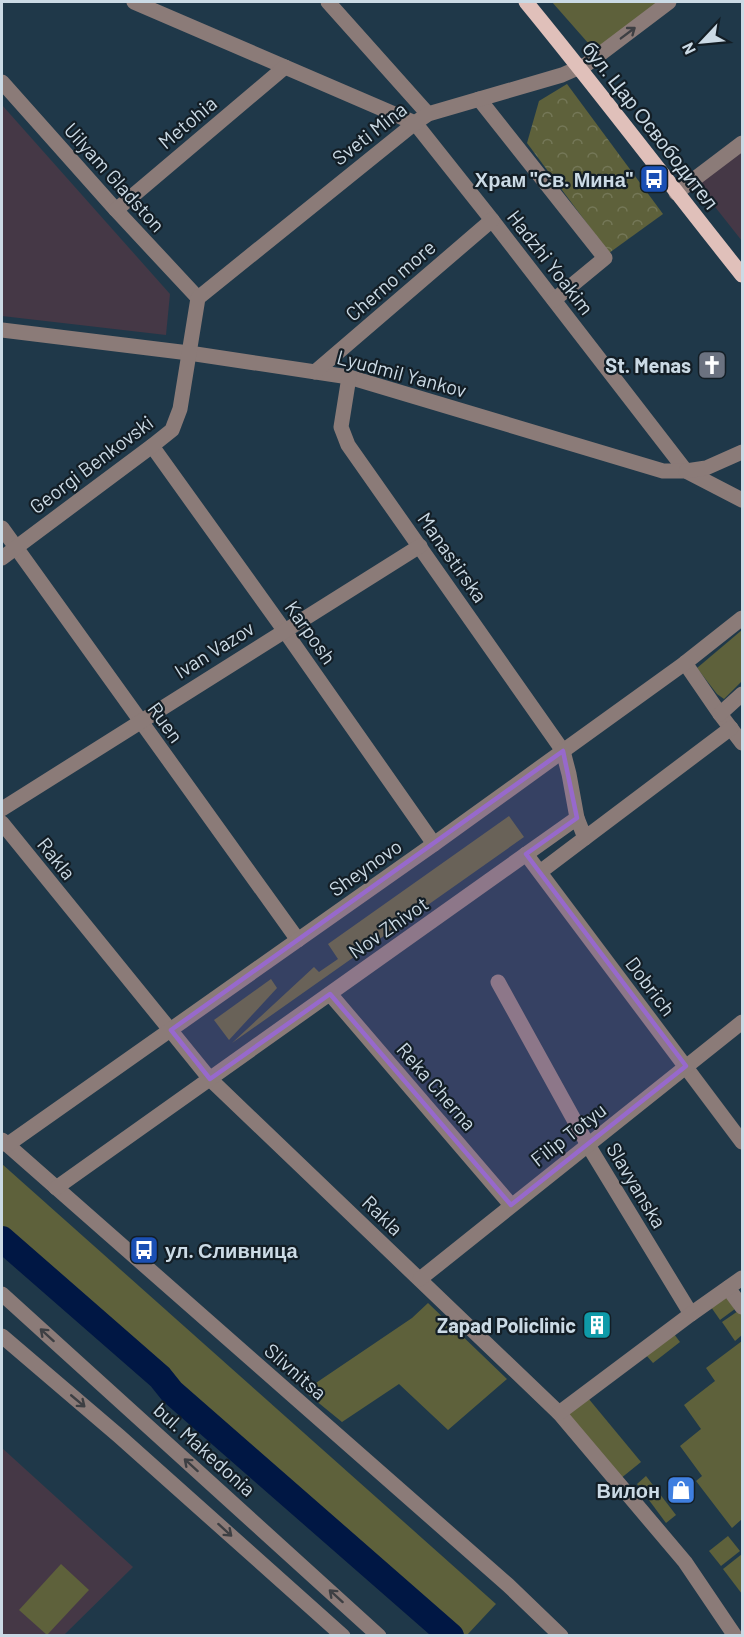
<svg xmlns="http://www.w3.org/2000/svg" width="744" height="1637" font-family="Barlow,sans-serif">
	<style>
		.education { fill: #453846 }
		.green { fill: #5e613b }
		.forest { fill: url(#forest-crowns) }
		.lines { fill: none; stroke-linecap: round; stroke-linejoin: round }
		.river { stroke: #001744; stroke-width: 26 }
		.minor { stroke: #8b7b78; stroke-width: 15 }
		.major { stroke: #e0c0ba; stroke-width: 15 }
		.oneway { stroke: #3d3f43 }
		.marked { fill: #9769cc; fill-opacity: 0.2; stroke: #9769cc; stroke-width: 4.5; stroke-linejoin: round }
		.labels { text-anchor: middle; dominant-baseline: central; stroke-width: 4.5; stroke-linejoin: round; paint-order: stroke }
		.street-label { font-size: 20px; fill: #cbdae5; stroke: #131e26 }
		.poi-label { font-size: 20px; font-weight: bold; fill: #cbdae5; stroke: #131e26; text-anchor: end }
	</style>
	<defs>
		<pattern id="forest-crowns" width="20" height="18" patternUnits="userSpaceOnUse" patternTransform="scale(1.5)"><rect width="20" height="18" fill="#5e613b"/><path d="M2 6a3 3 0 1 1 6 0M12 15a3 3 0 1 1 6 0" fill="none" stroke="#747757"/></pattern>
	</defs>
	<rect width="100%" height="100%" fill="#1f3849"/>
	<!-- education -->
	<g class="education">
		<path d="M2,105L170,294L166,335L2,316Z"/>
		<path d="M742,149V241L697,184Z"/>
		<path d="M2,1448L133,1567L64,1635H2Z"/>
	</g>
	<!-- green -->
	<g class="green">
		<path d="M552,2H662L596,52Z"/>
		<path d="M742,630V681L724,699L717,694L697,668Z"/>
		<path d="M509,816L524,837L232,1043L314,967L319,972L338,959L328,944Z"/>
		<path d="M271,979L277,988L229,1040L214,1020Z"/>
		<path d="M2,1164L496,1604L467,1635H451L2,1242Z"/>
		<path d="M729,1293L739,1306L720,1320L711,1307Z"/>
		<path d="M428,1303L507,1379L448,1430L399,1384L342,1422L304,1391L412,1318Z"/>
		<path d="M741,1309L742,1311V1335L735,1341L722,1322Z"/>
		<path d="M674,1334L680,1342L653,1363L646,1355Z"/>
		<path d="M742,1341V1519L732,1528L696,1481L702,1476L680,1446L701,1429L684,1405L715,1381L706,1368Z"/>
		<path d="M588,1398L641,1462L620,1479L567,1415Z"/>
		<path d="M646,1476L676,1515L666,1523L637,1484Z"/>
		<path d="M728,1536L740,1551L721,1566L709,1551Z"/>
		<path d="M742,1554V1594L723,1569Z"/>
		<path d="M61,1564L89,1590L47,1635L19,1610Z"/>
	</g>
	<!-- forest -->
	<path class="forest" d="M567,84L663,214L609,253L527,143L539,101Z"/>
	<g class="lines">
		<!-- river -->
		<path class="river" d="M2,1239L160,1377L172,1392L451,1636"/>
		<!-- minor -->
		<g class="minor">
			<path d="M134,2L415,123L492,220L686,471"/>
			<path d="M328,2L428,114"/>
			<path d="M2,82L116,210L198,298"/>
			<path d="M479,99L605,258L554,300"/>
			<path d="M676,193L742,143"/>
			<path d="M116,210L285,67"/>
			<path d="M2,330L189,353L349,377L663,471H686L742,500"/>
			<path d="M315,372L492,220"/>
			<path d="M349,377L341,427L348,445L563,751L569,774L577,818"/>
			<path d="M152,446L284,630L434,844"/>
			<path d="M686,471L706,468L742,452"/>
			<path d="M2,528L298,940"/>
			<path d="M2,558L152,446L172,430L180,409L198,298L415,123L428,114L562,75L587,64L669,2"/>
			<path d="M685,663L720,714L742,743"/>
			<path d="M720,714L742,694"/>
			<path d="M2,809L420,546"/>
			<path d="M2,823L210,1079L559,1413L685,1562L735,1636"/>
			<path d="M526,854L742,1142"/>
			<path d="M540,872L585,838"/>
			<path d="M498,982L588,1145L691,1314"/>
			<path d="M330,994L511,1205"/>
			<path d="M2,1140L508,1585L561,1636"/>
			<path d="M7,1145L434,844L685,663L742,618"/>
			<path d="M56,1188L577,818L585,838L731,728"/>
			<path d="M420,1279L742,1022"/>
			<path d="M728,1288L742,1307"/>
			<path d="M2,1294L379,1636"/>
			<path d="M2,1336L119,1436L343,1636"/>
			<path d="M559,1413L691,1314L742,1278"/>
		</g>
		<!-- major -->
		<path class="major" d="M526,2C600,92 670,185 742,275"/>
	</g>
	<!-- one-way arrows -->
	<defs><path id="oneway-shaft" d="M-6 0H5M1.5-3L5.5 0L1.5 3" fill="none" stroke-width="1.6" stroke-linecap="round" stroke-linejoin="round" transform="scale(1.5)"/></defs>
	<g class="oneway">
		<use href="#oneway-shaft" transform="translate(628 33) rotate(-37)"/>
		<use href="#oneway-shaft" transform="translate(47 1335) rotate(-138)"/>
		<use href="#oneway-shaft" transform="translate(78 1401) rotate(40)"/>
		<use href="#oneway-shaft" transform="translate(191 1465) rotate(-138)"/>
		<use href="#oneway-shaft" transform="translate(225 1530) rotate(42)"/>
		<use href="#oneway-shaft" transform="translate(336 1596) rotate(-138)"/>
	</g>
	<!-- marked area -->
	<path class="marked" d="M563,751L577,818L526,854L686,1066L511,1205L330,994L210,1079L171,1030Z"/>
	<!-- icons -->
	<defs>
		<g id="bus-square" transform="scale(1.5)"><rect x="-9" y="-9" width="18" height="18" rx="4" fill="#1a4fb4" stroke="#131e26"/><path d="M-5-6H5V4H4V6H2V4H-2V6H-4V4H-5ZM-3.5-4V0h7V-4ZM-3.5 1.2v1.5H-2V1.2ZM2 1.2v1.5H3.5V1.2Z" fill="#fff"/></g>
		<g id="church-square" transform="scale(1.5)"><rect x="-9" y="-9" width="18" height="18" rx="4" fill="#6b7280" stroke="#131e26"/><path d="M-1.2-6h2.4v3.5h3.3v2.4h-3.3V6h-2.4V-.1h-3.3v-2.4h3.3Z" fill="#fff"/></g>
		<g id="building-square" transform="scale(1.5)"><rect x="-9" y="-9" width="18" height="18" rx="4" fill="#0f9aa8" stroke="#131e26"/><path d="M-4-6H4V6H1V3H-1V6H-4ZM-2.5-4.3h1.7v1.8h-1.7ZM.8-4.3h1.7v1.8H.8ZM-2.5-1h1.7V.8h-1.7ZM.8-1h1.7V.8H.8Z" fill="#fff"/></g>
		<g id="shop-square" transform="scale(1.5)"><rect x="-9" y="-9" width="18" height="18" rx="4" fill="#3f7fe0" stroke="#131e26"/><path d="M-5-2.5h2.3a2.7 3.5 0 0 1 5.4 0H5L5.5 6h-11ZM-1.5-2.5h3a1.5 2.3 0 0 0-3 0Z" fill="#fff"/></g>
	</defs>
	<g fill-rule="evenodd">
		<use href="#bus-square" x="654" y="179"/>
		<use href="#church-square" x="712" y="365"/>
		<use href="#bus-square" x="144" y="1250"/>
		<use href="#building-square" x="597" y="1325"/>
		<use href="#shop-square" x="681" y="1490"/>
	</g>
	<g class="labels">
		<!-- street labels -->
		<g class="street-label">
			<text transform="translate(187 122) rotate(-40)">Metohia</text>
			<text transform="translate(651 125) rotate(52)">бул. Цар Освободител</text>
			<text transform="translate(369 133) rotate(-38)">Sveti Mina</text>
			<text transform="translate(115 177) rotate(48)">Uilyam Gladston</text>
			<text transform="translate(551 262) rotate(52)">Hadzhi Yoakim</text>
			<text transform="translate(390 280) rotate(-41)">Cherno more</text>
			<text transform="translate(402 373) rotate(15)">Lyudmil Yankov</text>
			<text transform="translate(91 464) rotate(-37)">Georgi Benkovski</text>
			<text transform="translate(453 557) rotate(55)">Manastirska</text>
			<text transform="translate(311 632) rotate(55)">Karposh</text>
			<text transform="translate(214 649) rotate(-32)">Ivan Vazov</text>
			<text transform="translate(166 722) rotate(54)">Ruen</text>
			<text transform="translate(57 858) rotate(51)">Rakla</text>
			<text transform="translate(365 867) rotate(-35)">Sheynovo</text>
			<text transform="translate(388 927) rotate(-35)">Nov Zhivot</text>
			<text transform="translate(651 986) rotate(53)">Dobrich</text>
			<text transform="translate(437 1086) rotate(49)">Reka Cherna</text>
			<text transform="translate(568 1134) rotate(-38)">Filip Totyu</text>
			<text transform="translate(637 1185) rotate(59)">Slavyanska</text>
			<text transform="translate(383 1215) rotate(44)">Rakla</text>
			<text transform="translate(296 1371) rotate(41)">Slivnitsa</text>
			<text transform="translate(205 1449) rotate(42)">bul. Makedonia</text>
		</g>
		<!-- poi labels -->
		<g class="poi-label">
			<text x="633" y="179">Храм "Св. Мина"</text>
			<text x="691" y="365">St. Menas</text>
			<text x="165" y="1250" text-anchor="start">ул. Сливница</text>
			<text x="576" y="1325">Zapad Policlinic</text>
			<text x="660" y="1490">Вилон</text>
		</g>
	</g>
	<!-- border -->
	<rect width="744" height="1637" fill="none" stroke="#cbdae5" stroke-width="6"/>
	<!-- north arrow -->
	<g transform="translate(702 42) rotate(244)" stroke="#131e26" stroke-width="4.5" paint-order="stroke">
	<path d="M0-4.5L10 22L0 15L-10 22Z" fill="#cbdae5"/>
	<text y="-9" font-size="16" font-weight="bold" text-anchor="middle" fill="#cbdae5">N</text>
	</g>
</svg>
